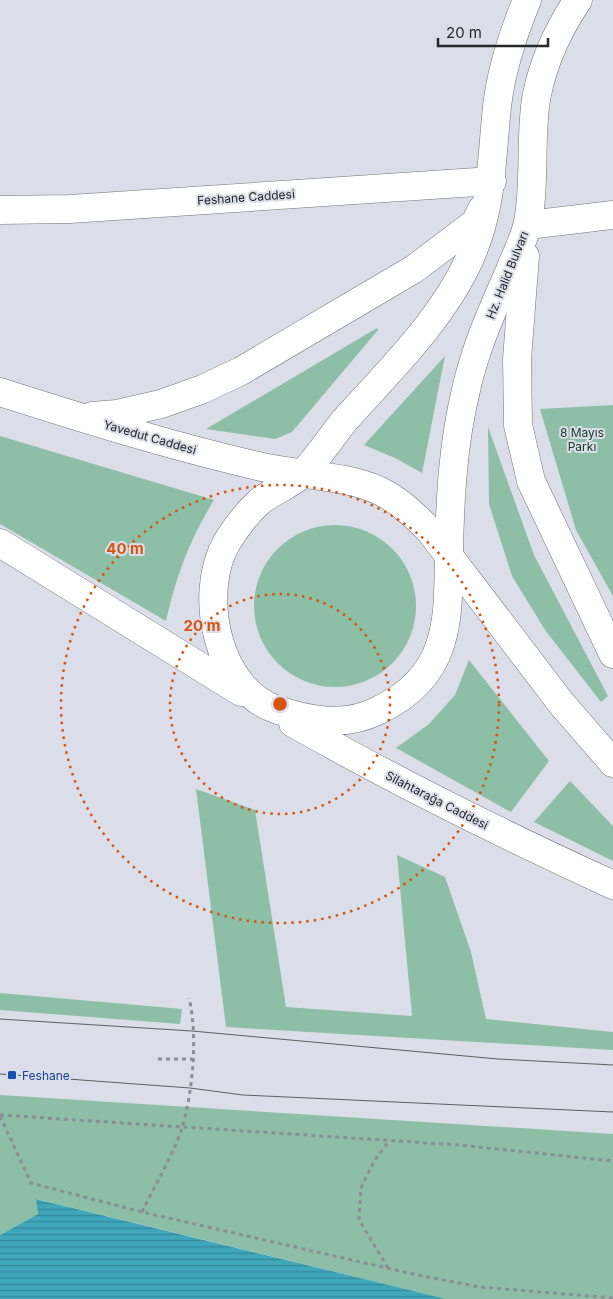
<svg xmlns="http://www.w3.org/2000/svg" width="613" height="1299" font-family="Inter,sans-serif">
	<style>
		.green { fill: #8cbfa5 }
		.water { fill: url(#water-rules) }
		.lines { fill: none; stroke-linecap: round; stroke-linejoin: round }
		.minor-casing { stroke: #70727b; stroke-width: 29 }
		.major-casing { stroke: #70727b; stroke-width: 29 }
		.path { stroke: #8c8e95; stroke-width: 3; stroke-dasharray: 4 4; stroke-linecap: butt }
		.minor { stroke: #fff; stroke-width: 28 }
		.major { stroke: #fff; stroke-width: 28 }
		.tram { stroke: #5c5e63; stroke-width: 1 }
		.ring { fill: none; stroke: #d5540f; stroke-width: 2.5; stroke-dasharray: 2.5 5 }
		.transit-dot { fill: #1a4fb4; stroke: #dbdee8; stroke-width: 2 }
		.labels { text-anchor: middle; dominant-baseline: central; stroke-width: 4; stroke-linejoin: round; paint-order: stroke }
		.street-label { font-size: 12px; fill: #26272b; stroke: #dbdee8 }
		.park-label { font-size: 12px; fill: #133828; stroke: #dbdee8 }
		.transit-label { font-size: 12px; fill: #164399; stroke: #dbdee8; text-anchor: start }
		.centre { fill: #d5540f; stroke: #dbdee8; stroke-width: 2.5 }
		.ring-label { font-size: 15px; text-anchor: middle; font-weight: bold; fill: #d5540f; stroke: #dbdee8; stroke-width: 4; stroke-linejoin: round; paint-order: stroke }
	</style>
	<defs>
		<pattern id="water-rules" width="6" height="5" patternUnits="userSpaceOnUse" patternTransform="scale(1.25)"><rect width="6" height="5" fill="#3ea7ba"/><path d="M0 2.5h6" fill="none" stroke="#348897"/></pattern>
	</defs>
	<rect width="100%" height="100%" fill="#dbdee8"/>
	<!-- green -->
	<g class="green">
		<path d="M377,328L378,330L292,432L275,439L206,429Z"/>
		<path d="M445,356L422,473L395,458L364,445Z"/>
		<path d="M613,405V596L576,530L540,409Z"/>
		<path d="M488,427L534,555L608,696L601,702L545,630L512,576L489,504Z"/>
		<path d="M0,436L214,500C189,541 177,574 166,621L0,524Z"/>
		<circle cx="335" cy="606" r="81"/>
		<path d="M469,660L549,761L511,812L396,748L429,724L455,695Z"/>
		<path d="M570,781L613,826V861L534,822Z"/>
		<path d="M196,789L255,810L286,1007L412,1016L397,855L445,877L471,952L486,1019L613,1032V1050L226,1027Z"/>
		<path d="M0,993L182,1009L180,1024L0,1010Z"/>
		<path d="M0,1095L613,1134V1299H446L37,1199L38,1214L0,1235Z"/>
	</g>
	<!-- water -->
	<path class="water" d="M36,1199L397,1287L446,1299H0V1235L38,1214Z"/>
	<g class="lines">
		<!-- minor casing -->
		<g class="minor-casing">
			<g id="minor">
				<path d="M0,210L70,209L492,181"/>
				<path d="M528,225L613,215"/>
			</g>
		</g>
		<!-- major casing -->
		<g class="major-casing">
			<g id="major">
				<path d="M527,0C513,34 501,70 497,107C491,162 493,205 470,258C442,320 390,370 345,420C331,437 318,458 302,474C290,485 272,491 259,502C248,512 235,529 227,542C197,593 217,691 278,710C310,721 345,727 377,711C407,697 430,677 440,645C450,615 448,583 449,552C450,498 453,443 466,390C475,348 493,309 510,270C516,254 525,238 528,222C536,180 529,134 537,94C544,61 559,28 578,0"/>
				<path d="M525,256L517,359L518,425L531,481L613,654"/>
				<path d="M0,392C85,419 171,446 258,466C298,476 343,474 380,491C400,501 415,516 430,531L561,703L613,763"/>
				<path d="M92,416L117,414L161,404L203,389L241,371L414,269L475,223L482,209"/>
				<path d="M0,543L241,692"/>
				<path d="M293,723C397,782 504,835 613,885"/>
			</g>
		</g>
		<!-- path -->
		<g class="path">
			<path d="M158,1059H193"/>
			<path d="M0,1115L459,1145L613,1161"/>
			<path d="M0,1116L31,1183L142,1212L422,1276L480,1287L613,1298"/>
			<path d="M142,1212C155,1185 173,1155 182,1128C193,1091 198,1035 189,998"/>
			<path d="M388,1268L359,1220L361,1188L374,1161L389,1141"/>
		</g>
		<!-- minor -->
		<use href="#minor" class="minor"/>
		<!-- major -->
		<use href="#major" class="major"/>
		<!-- tram -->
		<g class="tram">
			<path d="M0,1019L192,1031L498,1059L613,1065"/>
			<path d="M0,1074L190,1088L243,1095L613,1112"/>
		</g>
	</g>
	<!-- distance rings -->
	<g class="ring">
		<circle cx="280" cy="704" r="110"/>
		<circle cx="280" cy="704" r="219"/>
	</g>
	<!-- markers -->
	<rect class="transit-dot" x="7" y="1070" width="10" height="10" rx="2.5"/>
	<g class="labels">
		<!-- street labels -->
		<g class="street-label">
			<text transform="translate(246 197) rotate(-4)">Feshane Caddesi</text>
			<text transform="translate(507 275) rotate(-68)">Hz. Halid Bulvarı</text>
			<text transform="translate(150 437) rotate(16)">Yavedut Caddesi</text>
			<text transform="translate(437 800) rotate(27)">Silahtarağa Caddesi</text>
		</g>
		<!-- park labels -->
		<g class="park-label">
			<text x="582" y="432">8 Mayıs<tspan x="582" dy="14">Parkı</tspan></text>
		</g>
		<!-- transit labels -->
		<g class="transit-label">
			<text x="22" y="1075">Feshane</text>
		</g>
	</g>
	<circle cx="280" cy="704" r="8" class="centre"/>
	<g class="ring-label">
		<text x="125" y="554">40 m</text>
		<text x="202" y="631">20 m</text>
	</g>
	<!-- scale -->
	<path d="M438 38v8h110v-8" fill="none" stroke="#26272b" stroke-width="2.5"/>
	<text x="446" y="38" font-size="15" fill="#26272b" stroke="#dbdee8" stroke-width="4" paint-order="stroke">20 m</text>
</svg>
